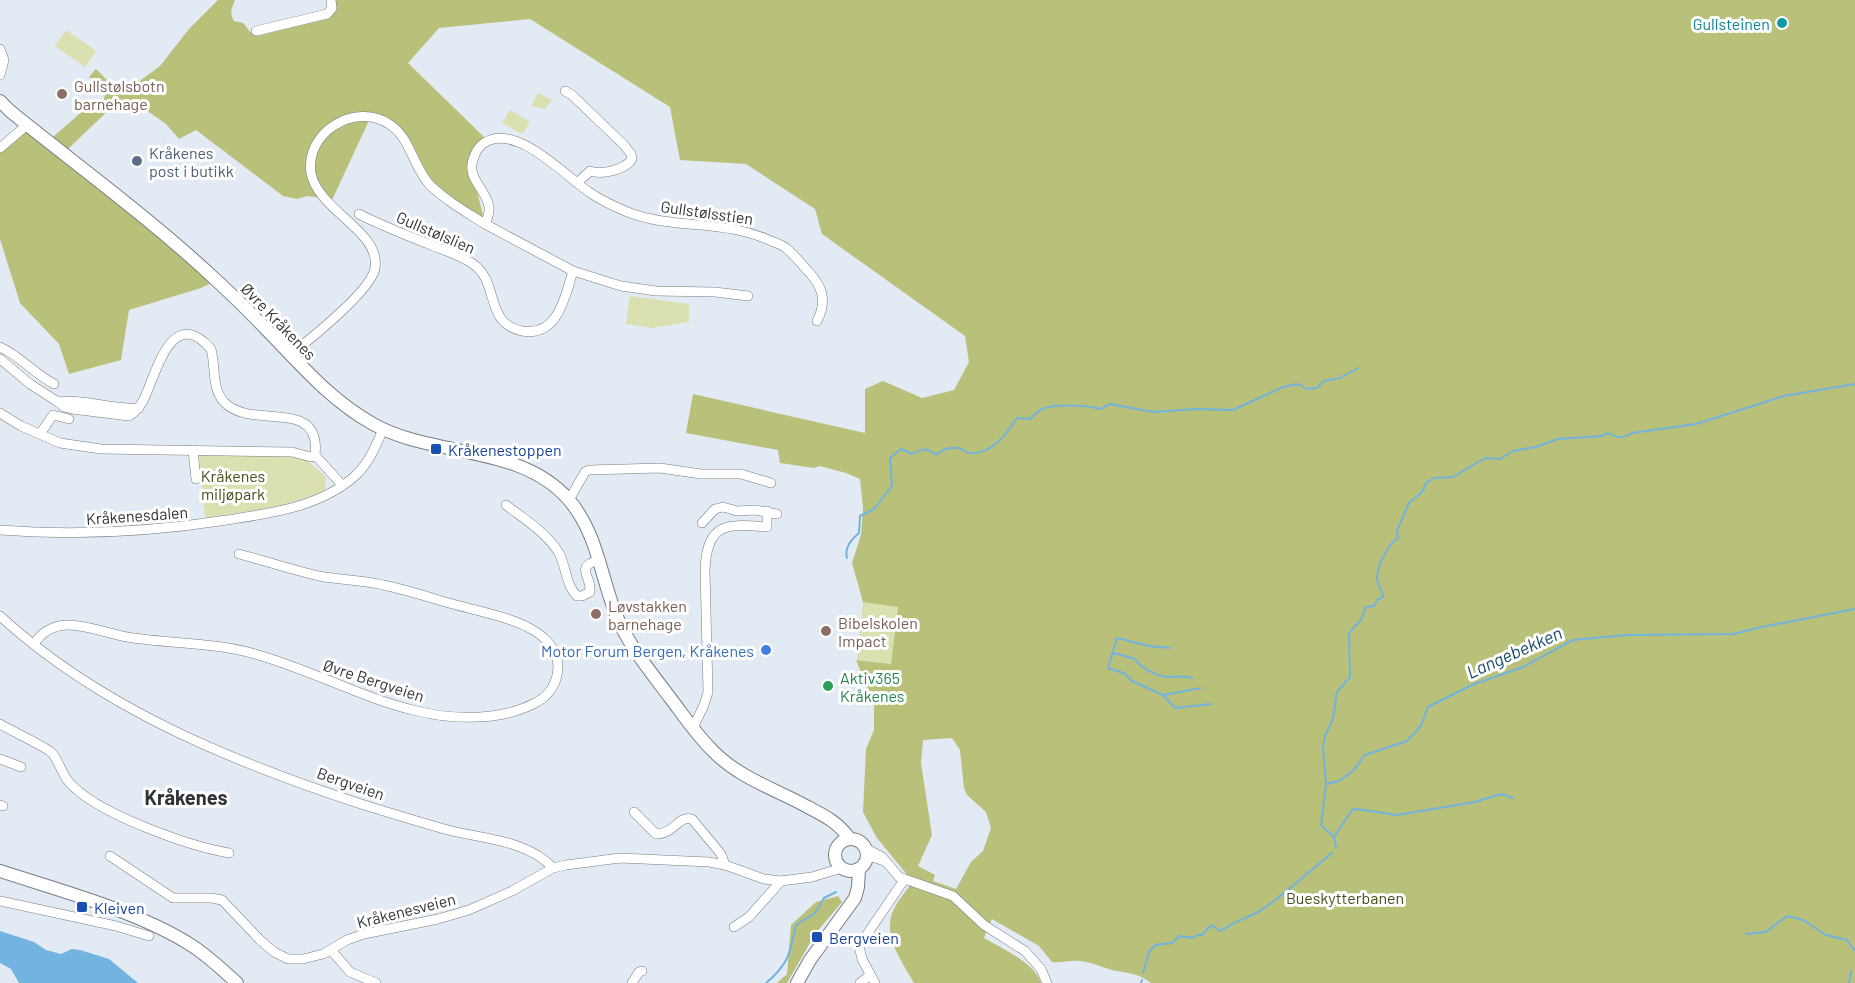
<svg xmlns="http://www.w3.org/2000/svg" width="1855" height="983" font-family="Barlow,sans-serif">
	<style>
		.green { fill: #dae0b0 }
		.forest { fill: #b9c07a; fill-rule: evenodd }
		.water { fill: #73b3df }
		.lines { fill: none; stroke-linecap: round; stroke-linejoin: round }
		.stream { stroke: #73b3df; stroke-width: 2 }
		.minor-casing { stroke: #767d85; stroke-width: 10 }
		.major-casing { stroke: #767d85; stroke-width: 14 }
		.minor { stroke: #fff; stroke-width: 9 }
		.major { stroke: #fff; stroke-width: 12 }
		.culture-dot { fill: #0f9aa8; stroke: #fff; stroke-width: 2 }
		.education-dot { fill: #8d6e63; stroke: #fff; stroke-width: 2 }
		.service-dot { fill: #5c6f8a; stroke: #fff; stroke-width: 2 }
		.transit-dot { fill: #1a4fb4; stroke: #fff; stroke-width: 2 }
		.shop-dot { fill: #3f7fe0; stroke: #fff; stroke-width: 2 }
		.leisure-dot { fill: #2e9e5b; stroke: #fff; stroke-width: 2 }
		.labels { text-anchor: middle; dominant-baseline: central; stroke-width: 6; stroke-linejoin: round; paint-order: stroke }
		.culture-label { font-size: 16px; fill: #0d838f; stroke: #fff; text-anchor: end }
		.education-label { font-size: 16px; fill: #785e54; stroke: #fff; text-anchor: start }
		.service-label { font-size: 16px; fill: #4e5e75; stroke: #fff; text-anchor: start }
		.street-label { font-size: 16px; fill: #303337; stroke: #fff }
		.transit-label { font-size: 16px; fill: #164399; stroke: #fff; text-anchor: start }
		.park-label { font-size: 16px; fill: #4a4e1a; stroke: #fff }
		.shop-label { font-size: 16px; fill: #366cbe; stroke: #fff; text-anchor: end }
		.leisure-label { font-size: 16px; fill: #27864d; stroke: #fff; text-anchor: start }
		.water-label { font-size: 18px; font-style: italic; fill: #194a69; stroke: #fff }
		.quarter-label { font-size: 20px; font-weight: bold; fill: #303337; stroke: #fff }
	</style>
	<rect width="100%" height="100%" fill="#e2eaf3"/>
	<!-- green -->
	<g class="green">
		<path d="M66,30L96,51L85,67L55,46Z"/>
		<path d="M538,93L552,100L545,109L531,106Z"/>
		<path d="M510,110L530,122L522,134L502,123Z"/>
		<path d="M630,296L689,304V322L652,328L626,324Z"/>
		<path d="M199,454H292L307,460L326,477L325,490C287,508 245,512 205,518Z"/>
		<path d="M863,602L898,606L891,664L857,660Z"/>
	</g>
	<!-- forest -->
	<g class="forest">
		<path d="M218,0H235C232,8 229,12 234,21L243,23L252,34L258,36L330,17C337,12 336,7 335,0H1855V983H1151C1139,973 1126,973 1112,970C1101,967 1091,962 1080,961C1070,960 1062,963 1052,962L1039,946L992,919L984,938C1001,948 1035,963 1041,983H914C902,961 881,935 894,909C898,900 905,893 910,885L909,877L877,838L863,812L866,749L874,730V704L856,660L891,664L898,607L863,602L852,563L861,535L863,508L860,479L846,473L820,466L814,468L780,463L778,450L686,433L693,394L865,433V389L883,381L922,398L954,390L969,362L965,336L822,234L815,209L746,164L680,160L670,107L530,19L439,28L408,63L485,138L471,168L485,223L427,180L403,130L372,114L332,200L308,196L297,199L283,196L196,130L179,139L166,124L132,100L115,104L68,149L53,137L85,109L102,104L107,90L89,77L96,69L119,92L129,89L160,66L189,29ZM952,738L960,750L964,788L967,795L986,812L991,828L983,851L971,862L956,889L933,881L935,875L918,866L932,835L921,763L923,740Z"/>
		<path d="M26,131L215,281L201,288L129,310L121,360L69,374L59,344L20,303L0,239V152Z"/>
		<path d="M838,896L842,902L815,934L787,983H777L787,974L791,925L816,902Z"/>
	</g>
	<!-- water -->
	<path class="water" d="M0,931L34,942L46,950L61,954L72,949L80,950L109,959L138,983H19L11,969L0,963Z"/>
	<g class="lines">
		<!-- stream -->
		<g class="stream">
			<path d="M847,558C844,547 852,539 859,533L860,516L874,509L892,486L890,458L901,449L912,454C922,449 927,447 936,455C943,449 952,446 962,449C963,450 968,453 970,453C992,455 1007,433 1017,418L1030,419C1034,416 1038,411 1042,409C1055,404 1087,405 1100,409L1110,404L1153,412L1197,409L1233,410L1283,387L1298,384L1307,389L1317,388L1324,381L1340,378L1358,368"/>
			<path d="M1170,648L1149,646L1117,638L1108,668L1124,673L1132,681L1163,695L1175,708L1211,704"/>
			<path d="M1114,653L1135,659C1140,667 1157,677 1168,677C1179,677 1181,675 1192,678"/>
			<path d="M1163,695L1201,688"/>
			<path d="M1326,784L1339,781L1354,770L1365,755L1407,741L1421,726L1428,707L1472,685L1523,667L1573,640L1626,635L1733,634L1762,627L1855,609"/>
			<path d="M1334,837L1352,810L1356,809L1397,815L1475,802L1501,794L1513,798"/>
			<path d="M1336,848L1334,837L1321,825L1326,784L1323,748L1325,736L1333,719L1337,692L1350,677L1349,633L1361,620L1366,607L1374,606L1377,600L1383,597C1383,590 1377,585 1377,578C1377,566 1389,543 1398,538L1397,531L1409,503L1422,492L1426,483L1434,478L1453,477L1485,458L1500,459L1513,451L1536,447L1558,439L1602,436L1608,433C1617,438 1623,439 1632,433L1696,424L1784,396L1855,384"/>
			<path d="M1746,934L1766,932L1787,916L1803,920L1826,935L1847,940L1855,951"/>
			<path d="M1143,973L1149,952L1155,945L1172,943L1179,936L1193,938L1198,935H1202L1211,925L1221,931C1233,922 1245,919 1258,912C1284,896 1308,872 1332,853"/>
			<path d="M766,983C789,964 790,953 796,925L815,913L824,898L836,892"/>
			<path d="M1141,983L1142,980"/>
			<path d="M1849,983L1851,971"/>
		</g>
		<!-- minor casing -->
		<g class="minor-casing">
			<g id="minor">
				<path d="M256,31L327,14L332,8L331,0"/>
				<path d="M0,49L4,60L0,75"/>
				<path d="M565,91L572,95L624,145L631,154L632,159C625,170 602,175 590,171L577,183"/>
				<path d="M0,148L27,125"/>
				<path d="M359,214C382,226 406,235 431,245C445,251 461,255 473,264C492,277 489,299 500,317C505,325 513,329 522,331C558,337 565,297 573,271"/>
				<path d="M485,224L573,271L621,286L656,291L715,292L748,296"/>
				<path d="M0,347C20,356 35,374 54,384"/>
				<path d="M290,355C309,340 372,290 375,268C381,231 318,211 311,173C305,132 355,102 389,124C410,137 413,166 429,184C445,200 466,212 485,224C487,219 490,213 489,207C486,188 465,178 474,157C476,151 478,147 484,143C516,122 565,176 589,192C602,201 615,207 630,213C677,230 724,219 771,241C777,243 783,245 787,249C794,255 800,262 806,269C822,285 828,300 817,321"/>
				<path d="M0,359L30,384L58,402"/>
				<path d="M139,408C111,410 85,398 58,402L64,407L72,409L129,416C136,412 139,407 143,401C157,373 171,304 211,349C216,367 211,387 224,402C251,431 322,396 315,455"/>
				<path d="M0,413L21,426L60,443L101,449L292,452L311,457L315,455L342,485"/>
				<path d="M40,434L53,415L69,419"/>
				<path d="M193,450L196,479"/>
				<path d="M569,500L585,472L589,470L660,468L701,474H741L771,483"/>
				<path d="M506,505C524,519 547,533 559,553C566,566 566,586 577,596H582L590,592C592,575 573,568 600,559"/>
				<path d="M702,523L715,509L723,507L737,511L755,510L777,514"/>
				<path d="M0,530C78,536 150,532 227,520C272,513 320,507 355,476C369,463 376,446 383,429"/>
				<path d="M0,616C100,708 233,762 361,804C390,813 419,822 448,830C483,839 528,840 553,868"/>
				<path d="M34,644C57,609 96,632 127,637C170,644 213,642 255,654C310,669 361,698 417,711C453,720 501,721 535,703C558,692 566,662 548,642C537,630 522,624 508,619C487,612 466,608 445,602C425,596 404,589 383,585C362,580 340,580 319,576C292,570 266,561 239,554"/>
				<path d="M0,724C11,731 45,746 52,753C59,761 61,772 68,781C94,813 189,846 229,853"/>
				<path d="M693,728L704,705L708,692L705,570C707,523 726,523 767,527V511"/>
				<path d="M0,759L21,767"/>
				<path d="M0,805L3,806"/>
				<path d="M634,812L656,834C675,834 678,815 692,819L721,854L725,865"/>
				<path d="M865,848L882,857L899,877L953,896L984,925L1025,951L1041,969L1047,983"/>
				<path d="M110,856L173,898H211L222,900L260,940L274,952L288,959H303L323,954L347,940L364,934L438,919L469,910L512,891L553,868L566,865L620,858L709,862L725,865L764,879L781,881L812,877L842,868"/>
				<path d="M866,857L876,858L884,861"/>
				<path d="M0,901L116,926L149,936"/>
				<path d="M734,927L749,917L781,881"/>
				<path d="M331,950L350,972L376,983"/>
				<path d="M632,983L639,972L642,971"/>
				<path d="M860,983L870,975"/>
				<path d="M875,983L862,959L859,946L904,880"/>
			</g>
		</g>
		<!-- major casing -->
		<g class="major-casing">
			<g id="major">
				<path d="M0,101L10,111C79,167 151,219 216,280C231,294 247,309 261,324C297,360 328,399 373,424C434,458 521,444 569,500C597,533 600,573 615,612C627,644 651,672 671,699C684,716 696,734 711,749C736,776 772,788 804,805C823,815 837,821 850,839"/>
				<circle cx="851" cy="855" r="16"/>
				<path d="M0,871C61,891 141,912 194,947C210,958 223,970 237,983"/>
				<path d="M797,983L810,960L855,898L858,887L859,869"/>
			</g>
		</g>
		<!-- minor -->
		<use href="#minor" class="minor"/>
		<!-- major -->
		<use href="#major" class="major"/>
	</g>
	<!-- markers -->
	<circle class="culture-dot" cx="1782" cy="23" r="6"/>
	<g class="education-dot">
		<circle cx="62" cy="94" r="6"/>
		<circle cx="596" cy="614" r="6"/>
		<circle cx="826" cy="631" r="6"/>
	</g>
	<circle class="service-dot" cx="137" cy="161" r="6"/>
	<g class="transit-dot">
		<rect x="430" y="443" width="12" height="12" rx="3"/>
		<rect x="76" y="901" width="12" height="12" rx="3"/>
		<rect x="811" y="931" width="12" height="12" rx="3"/>
	</g>
	<circle class="shop-dot" cx="766" cy="650" r="6"/>
	<circle class="leisure-dot" cx="828" cy="686" r="6"/>
	<g class="labels">
		<!-- culture labels -->
		<g class="culture-label">
			<text x="1770" y="23">Gullsteinen</text>
		</g>
		<!-- education labels -->
		<g class="education-label">
			<text x="74" y="85">Gullstølsbotn<tspan x="74" dy="18">barnehage</tspan></text>
			<text x="608" y="605">Løvstakken<tspan x="608" dy="18">barnehage</tspan></text>
			<text x="838" y="622">Bibelskolen<tspan x="838" dy="18">Impact</tspan></text>
		</g>
		<!-- service labels -->
		<g class="service-label">
			<text x="149" y="152">Kråkenes<tspan x="149" dy="18">post i butikk</tspan></text>
		</g>
		<!-- street labels -->
		<g class="street-label">
			<text transform="translate(707 212) rotate(8)">Gullstølsstien</text>
			<text transform="translate(436 232) rotate(23)">Gullstølslien</text>
			<text transform="translate(279 321) rotate(46)">Øvre Kråkenes</text>
			<text transform="translate(137 515) rotate(-4)">Kråkenesdalen</text>
			<text transform="translate(374 680) rotate(18)">Øvre Bergveien</text>
			<text transform="translate(351 783) rotate(19)">Bergveien</text>
			<text transform="translate(406 910) rotate(-14)">Kråkenesveien</text>
		</g>
		<!-- transit labels -->
		<g class="transit-label">
			<text x="448" y="449">Kråkenestoppen</text>
			<text x="94" y="907">Kleiven</text>
			<text x="829" y="937">Bergveien</text>
		</g>
		<!-- park labels -->
		<g class="park-label">
			<text x="233" y="475">Kråkenes<tspan x="233" dy="18">miljøpark</tspan></text>
			<text x="1345" y="897">Bueskytterbanen</text>
		</g>
		<!-- shop labels -->
		<g class="shop-label">
			<text x="754" y="650">Motor Forum Bergen, Kråkenes</text>
		</g>
		<!-- leisure labels -->
		<g class="leisure-label">
			<text x="840" y="677">Aktiv365<tspan x="840" dy="18">Kråkenes</tspan></text>
		</g>
		<!-- water labels -->
		<g class="water-label">
			<text transform="translate(1514 652) rotate(-24)">Langebekken</text>
		</g>
		<!-- quarter labels -->
		<g class="quarter-label">
			<text x="186" y="797">Kråkenes</text>
		</g>
	</g>
</svg>
